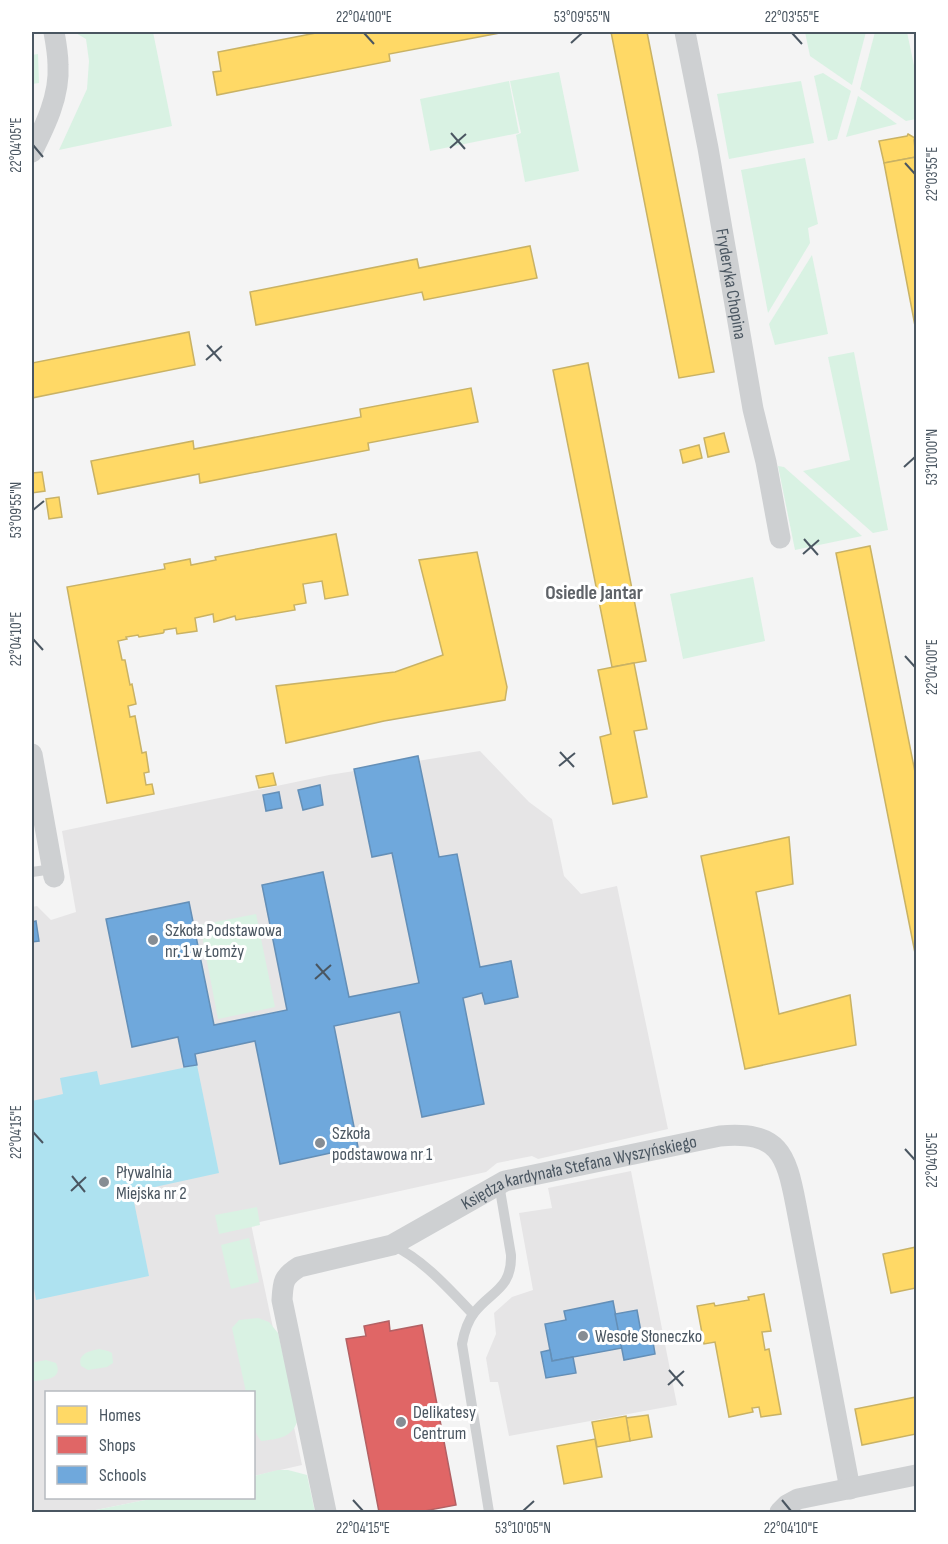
<svg xmlns="http://www.w3.org/2000/svg" width="948" height="1544" font-family="'Sofia Sans Condensed',sans-serif">
	<style>
		.education { fill: #e6e5e6 }
		.green { fill: #d9f2e3 }
		.water { fill: #aee2f0 }
		.homes { fill: #ffd966; stroke: #c9b264; stroke-width: 1.5 }
		.shops { fill: #e06666; stroke: #b36164; stroke-width: 1.5 }
		.schools { fill: #6fa8dc; stroke: #648fb7; stroke-width: 1.5 }
		.lines { fill: none; stroke-linecap: round; stroke-linejoin: round }
		.service { stroke: #ced0d2; stroke-width: 10 }
		.minor { stroke: #ced0d2; stroke-width: 21 }
		.ticks { fill: none; stroke: #4a5661; stroke-width: 2 }
		.poi-dot { fill: #868d94; stroke: #fff; stroke-width: 2 }
		.labels { text-anchor: middle; dominant-baseline: central; stroke-width: 6; stroke-linejoin: round; paint-order: stroke }
		.street-label { font-size: 18px; fill: #4a5661; stroke: #fff }
		.poi-label { font-size: 18px; fill: #4a5661; stroke: #fff; text-anchor: start }
		.neighbourhood-label { font-size: 20px; font-weight: bold; fill: #5f6368; stroke: #fff }
		.neatline { fill: none; stroke: #4a5661; stroke-width: 2 }
		.ticks-label { font-size: 15px; text-anchor: middle; fill: #4a5661 }
	</style>
	<rect width="100%" height="100%" fill="#f4f4f4"/>
	<!-- education -->
	<g class="education">
		<path d="M480,751L529,802L552,819L564,876L581,894L617,886L668,1129L538,1159L532,1156L497,1163L486,1172L251,1224L302,1465L254,1476V1392H46V1498H155L86,1512H32V907L37,906L51,920L76,912L62,831L329,775Z"/>
		<path d="M631,1171L677,1405L509,1436L498,1382H490L486,1358L496,1334L494,1313L512,1297L533,1290L519,1213L552,1208L548,1188Z"/>
	</g>
	<!-- green -->
	<g class="green">
		<path d="M74,32H153L172,126L59,150L87,89L89,61L86,39Z"/>
		<path d="M805,32H866L852,85L810,56Z"/>
		<path d="M875,32H907L916,75V119L906,121L860,89Z"/>
		<path d="M38,54L39,83L32,84V55Z"/>
		<path d="M559,72L579,171L525,182L516,135L521,133L510,81Z"/>
		<path d="M823,73L851,91L837,139L828,141L814,76Z"/>
		<path d="M509,81L519,133L430,151L420,99Z"/>
		<path d="M801,81L814,143L729,159L717,94Z"/>
		<path d="M858,96L897,124L846,137Z"/>
		<path d="M805,158L818,224L808,228L810,243L768,313L741,170Z"/>
		<path d="M812,255L828,334L775,345L769,324Z"/>
		<path d="M854,352L888,530L873,533L803,471L850,460L828,357Z"/>
		<path d="M778,466L784,467L862,536L795,550Z"/>
		<path d="M753,577L765,641L683,659L670,594Z"/>
		<path d="M256,914L275,1007L218,1019L200,925Z"/>
		<path d="M257,1207L260,1225L219,1234L215,1215Z"/>
		<path d="M249,1238L259,1282L231,1289L221,1245Z"/>
		<path d="M258,1318L269,1322L278,1333L298,1419C293,1438 278,1439 261,1441C250,1428 254,1409 254,1392H246L232,1328L239,1320Z"/>
		<path d="M99,1349L108,1351L112,1353L113,1363L107,1367L88,1370L81,1366C77,1354 89,1351 99,1349Z"/>
		<path d="M46,1360L56,1363C64,1380 43,1380 32,1381V1365L35,1362Z"/>
		<path d="M278,1470H288L307,1475L315,1512H86L155,1498H254V1476Z"/>
	</g>
	<!-- water -->
	<path class="water" d="M197,1065L219,1173L132,1192L149,1276L36,1300L32,1277V1101L63,1094L60,1078L97,1071L100,1085Z"/>
	<!-- homes -->
	<g class="homes">
		<path d="M321,32H505L389,54L390,61L217,95L213,72L221,71L218,52Z"/>
		<path d="M611,32H647L714,372L679,378Z"/>
		<path d="M908,134L915,138L914,140L916,157L884,163L879,141L907,136Z"/>
		<path d="M916,157V331L884,163Z"/>
		<path d="M530,246L537,278L424,300L422,292L256,325L250,292L417,259L419,268Z"/>
		<path d="M189,332L195,365L32,398V363Z"/>
		<path d="M588,363L646,661L612,667L553,370Z"/>
		<path d="M471,388L478,422L368,443L369,450L200,483L199,474L98,494L91,461L193,441L194,449L361,417L360,409Z"/>
		<path d="M724,433L729,452L708,457L704,438Z"/>
		<path d="M699,445L702,458L683,463L680,450Z"/>
		<path d="M42,472L45,491L32,493V473Z"/>
		<path d="M59,497L62,517L49,519L46,499Z"/>
		<path d="M336,534L348,595L325,599L322,581L303,584L306,603L294,605L295,610L236,620L235,616L214,622L213,614L195,618L197,631L177,634L176,628L164,630V632L163,633L139,637L138,635L126,637L127,639L118,641L122,660H125L130,685L132,684L136,704L128,706L130,717L135,716L142,753L146,752L149,772L144,773L146,785L152,784L154,794L107,803L67,587L165,569L164,564L190,559L191,565L216,560L215,557Z"/>
		<path d="M870,546L916,777V958L836,553Z"/>
		<path d="M477,552L507,687L505,700L384,721L286,743L276,686L395,672L443,655L419,560Z"/>
		<path d="M634,663L647,729L634,731L647,797L613,804L600,737L611,734L598,670Z"/>
		<path d="M273,773L276,785L259,788L256,776Z"/>
		<path d="M789,837L793,884L756,892L779,1014L850,995L856,1045L745,1069L701,856Z"/>
		<path d="M916,1247V1288L891,1293L883,1254Z"/>
		<path d="M764,1294L771,1331L762,1332L765,1350L769,1349L781,1414L761,1417L759,1407L752,1408L753,1412L729,1417L715,1342L704,1344L697,1306L714,1303L715,1306L749,1300L748,1297Z"/>
		<path d="M916,1397V1434L862,1445L855,1409Z"/>
		<path d="M648,1415L652,1437L630,1441L626,1418Z"/>
		<path d="M626,1416L630,1441L597,1447L592,1422Z"/>
		<path d="M595,1439L602,1477L564,1484L557,1446Z"/>
	</g>
	<!-- shops -->
	<path class="shops" d="M389,1321L390,1331L422,1325L456,1505L424,1511V1512H379L346,1339L366,1336L364,1326Z"/>
	<!-- schools -->
	<g class="schools">
		<path d="M418,756L439,857L457,854L480,967L511,961L518,997L485,1004L482,993L463,998L484,1104L422,1117L400,1012L334,1026L358,1147L280,1164L255,1041L195,1054L197,1065L184,1067L178,1037L132,1047L106,919L189,902L214,1025L287,1010L262,885L323,872L349,997L419,983L392,853L372,857L354,769Z"/>
		<path d="M320,785L323,805L303,810L298,790Z"/>
		<path d="M279,792L282,808L266,811L263,795Z"/>
		<path d="M36,921L39,941L32,942V922Z"/>
		<path d="M613,1301L622,1348L552,1361L545,1324L566,1320L564,1311Z"/>
		<path d="M637,1310L641,1332L651,1330L655,1354L624,1360L615,1314Z"/>
		<path d="M550,1350L552,1361L573,1357L576,1373L546,1378L541,1352Z"/>
	</g>
	<g class="lines">
		<!-- service -->
		<g class="service">
			<path d="M32,872L53,869"/>
			<path d="M392,1245C423,1259 450,1290 473,1314"/>
			<path d="M489,1512L462,1344C464,1333 467,1322 474,1313C491,1291 512,1289 511,1255L499,1184"/>
		</g>
		<!-- minor -->
		<g class="minor">
			<path id="s1" d="M685,32L708,148L753,409L766,462L780,538"/>
			<path d="M32,152C45,126 60,96 58,65C58,54 56,43 54,32"/>
			<path d="M32,754L54,877"/>
			<path id="s2" d="M326,1512L282,1300C283,1282 283,1277 299,1267L392,1245L505,1181L720,1136C779,1131 786,1153 796,1205L850,1489"/>
			<path d="M780,1512L787,1505L798,1499L916,1475"/>
		</g>
	</g>
	<!-- ticks -->
	<path class="ticks" d="M364,33L374,44M792,33L802,44M571,43L582,33M451,133L465,149M33,145L43,157M450,148L466,134M905,163L915,174M207,345L221,361M206,360L222,346M904,467L915,457M33,510L44,501M804,539L818,555M803,554L819,540M33,639L43,650M905,656L915,667M560,752L574,767M559,766L575,753M316,964L330,980M315,979L331,965M33,1132L43,1143M905,1149L915,1160M72,1176L85,1192M71,1191L86,1177M669,1370L683,1386M668,1385L684,1371M353,1500L363,1511M782,1500L791,1511M523,1511L534,1501"/>
	<!-- markers -->
	<g class="poi-dot">
		<circle cx="153" cy="940" r="6"/>
		<circle cx="320" cy="1143" r="6"/>
		<circle cx="104" cy="1182" r="6"/>
		<circle cx="583" cy="1336" r="6"/>
		<circle cx="401" cy="1422" r="6"/>
	</g>
	<g class="labels">
		<!-- street labels -->
		<g class="street-label">
			<text stroke="none"><textPath href="#s1" startOffset="256">Fryderyka Chopina</textPath></text>
			<text stroke="none"><textPath href="#s2" startOffset="555">Księdza kardynała Stefana Wyszyńskiego</textPath></text>
		</g>
		<!-- poi labels -->
		<g class="poi-label">
			<text x="165" y="930">Szkoła Podstawowa<tspan x="165" dy="21">nr. 1 w Łomży</tspan></text>
			<text x="332" y="1133">Szkoła<tspan x="332" dy="21">podstawowa nr 1</tspan></text>
			<text x="116" y="1172">Pływalnia<tspan x="116" dy="21">Miejska nr 2</tspan></text>
			<text x="595" y="1336">Wesołe Słoneczko</text>
			<text x="413" y="1412">Delikatesy<tspan x="413" dy="21">Centrum</tspan></text>
		</g>
		<!-- neighbourhood labels -->
		<g class="neighbourhood-label">
			<text x="594" y="593">Osiedle Jantar</text>
		</g>
	</g>
	<!-- border -->
	<rect width="948" height="1544" fill="none" stroke="#ffffff" stroke-width="66"/>
	<!-- legend -->
	<rect x="45" y="1391" width="210" height="108" fill="#ffffff" stroke="#b7bbc0" stroke-width="1.5"/>
	<rect x="57" y="1406" width="30" height="18" fill="#ffd966" stroke="#b7bbc0" stroke-width="1.5"/>
	<text x="99" y="1421" font-size="18" fill="#4a5661">Homes</text>
	<rect x="57" y="1436" width="30" height="18" fill="#e06666" stroke="#b7bbc0" stroke-width="1.5"/>
	<text x="99" y="1451" font-size="18" fill="#4a5661">Shops</text>
	<rect x="57" y="1466" width="30" height="18" fill="#6fa8dc" stroke="#b7bbc0" stroke-width="1.5"/>
	<text x="99" y="1481" font-size="18" fill="#4a5661">Schools</text>
	<rect x="33" y="33" width="882" height="1478" class="neatline"/>
	<g class="ticks-label">
		<text x="364" y="22">22°04'00"E</text>
		<text x="582" y="22">53°09'55"N</text>
		<text x="792" y="22">22°03'55"E</text>
		<text transform="translate(16 145) rotate(-90)" y="5">22°04'05"E</text>
		<text transform="translate(932 174) rotate(-90)" y="5">22°03'55"E</text>
		<text transform="translate(932 457) rotate(-90)" y="5">53°10'00"N</text>
		<text transform="translate(16 510) rotate(-90)" y="5">53°09'55"N</text>
		<text transform="translate(16 639) rotate(-90)" y="5">22°04'10"E</text>
		<text transform="translate(932 667) rotate(-90)" y="5">22°04'00"E</text>
		<text transform="translate(16 1132) rotate(-90)" y="5">22°04'15"E</text>
		<text transform="translate(932 1160) rotate(-90)" y="5">22°04'05"E</text>
		<text x="363" y="1533">22°04'15"E</text>
		<text x="523" y="1533">53°10'05"N</text>
		<text x="791" y="1533">22°04'10"E</text>
	</g>
</svg>
